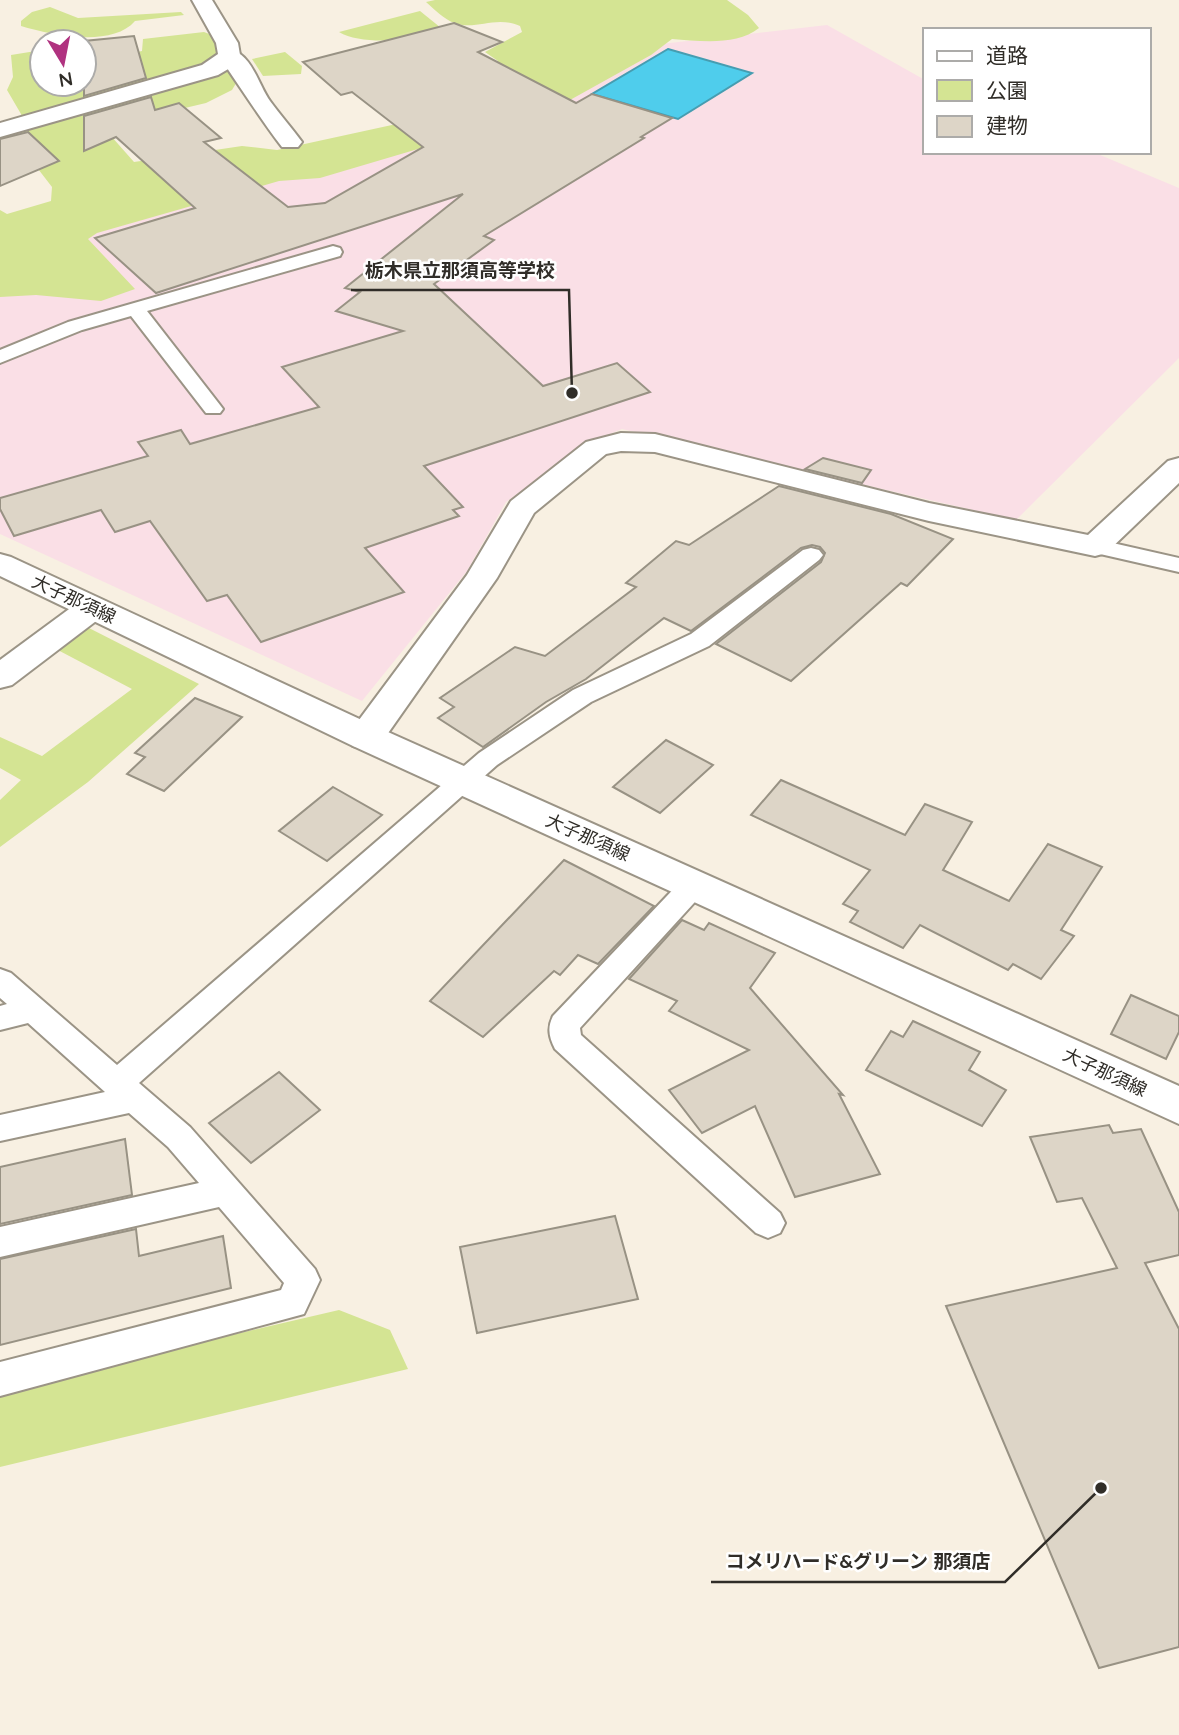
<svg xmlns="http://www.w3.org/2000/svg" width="1179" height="1735" font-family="Quicksand,'Noto Sans JP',sans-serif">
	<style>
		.education { fill: #fadfe6 }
		.green { fill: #d4e493 }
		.water { fill: #4fcdec; stroke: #469db1; stroke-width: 2 }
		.building { fill: #ddd5c7; stroke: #989284; stroke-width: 2 }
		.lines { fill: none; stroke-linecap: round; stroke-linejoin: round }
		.lane-casing { stroke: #9b9486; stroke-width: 4 }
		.street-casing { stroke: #9b9486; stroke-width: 4 }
		.secondary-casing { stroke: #9b9486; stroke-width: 4 }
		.primary-casing { stroke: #9b9486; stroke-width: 4 }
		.lane { fill: #fff; fill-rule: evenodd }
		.street { fill: #fff; fill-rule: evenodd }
		.secondary { fill: #fff; fill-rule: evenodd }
		.primary { fill: #fff; fill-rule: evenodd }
		.labels { text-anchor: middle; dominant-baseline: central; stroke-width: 5; stroke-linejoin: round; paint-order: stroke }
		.street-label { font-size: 18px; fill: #302d28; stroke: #fff }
		.leader { fill: none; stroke: #302d28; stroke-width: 2.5 }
		.callout-dot { fill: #302d28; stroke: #fff; stroke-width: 2.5 }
		.callout-label { font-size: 19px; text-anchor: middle; font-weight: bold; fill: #302d28; stroke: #fff; stroke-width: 5; stroke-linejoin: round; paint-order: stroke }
	</style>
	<rect width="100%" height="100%" fill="#f8f0e2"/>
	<!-- education -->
	<path class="education" d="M827,25L925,80V152H1093L1179,188V358L1016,520L622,429L588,443L506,502L467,571L362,701L0,534V274L61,236L387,143L556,56Z"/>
	<!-- green -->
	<g class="green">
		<path d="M435,0H727L748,15L759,28C737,46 700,41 672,39L651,55L570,100L516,120L320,178L279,181L97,233L88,239L135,289L101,301L36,295L0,297V210L7,214L51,201L52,187L35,165L45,158L19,132L23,127L21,114L7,90L13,77L11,55L42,50V84H84L89,63L142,51L143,39L204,32L212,35L238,80L232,90L206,103L109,126L111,136L134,162L242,146L277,150L470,108L453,75L498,61L485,52L522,32L520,26C495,15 476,31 454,23C444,19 434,9 426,2Z"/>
		<path d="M50,7L78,18L181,12L184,15L135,21C112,48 51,35 21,26V21L32,12Z"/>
		<path d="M420,11L446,32C419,39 364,47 339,32Z"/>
		<path d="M285,52L302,66L301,74L263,76L252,59Z"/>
		<path d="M87,627L199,684L88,782L0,847V800L21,780L0,768V737L42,756L132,689L54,648Z"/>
		<path d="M339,1310L390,1330L408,1369L0,1467V1389Z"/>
	</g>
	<!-- water -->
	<path class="water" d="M668,49L752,73L678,119L592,94Z"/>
	<!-- building -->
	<g class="building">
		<path d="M454,23L502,42L478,52L576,103L592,94L672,118L641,137L644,138L484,236L494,240L434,284L543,386L617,363L650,392L424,466L463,507L453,510L459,516L365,548L404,592L261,642L227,595L207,601L150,521L115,532L101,510L14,536L0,509V498L148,456L138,442L181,430L190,444L319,407L282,367L403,331L336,311L360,292L345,288L463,194L156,293L95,238L195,208L116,137L84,151V116L151,97L155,110L179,103L221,138L204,142L288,207L325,203L423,147L352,92L341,95L303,62Z"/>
		<path d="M134,36L146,78L84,96V41Z"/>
		<path d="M28,132L59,161L0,186V139Z"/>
		<path d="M823,458L871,470L862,483L805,469Z"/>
		<path d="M779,486L891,514L953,539L907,586L901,583L791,681L716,644L821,562L825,553L820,547L812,545L801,548L691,631L664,618L586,679L546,702L483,747L438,718L454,707L440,698L515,647L545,656L636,587L626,583L676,541L689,545Z"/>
		<path d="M195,698L242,717L164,791L127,774L145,757L135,753Z"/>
		<path d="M666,740L713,765L660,813L613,787Z"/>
		<path d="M781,780L905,835L925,804L972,822L943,870L1009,901L1048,844L1102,867L1061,930L1074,936L1041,979L1013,964L1008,970L920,925L903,948L850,922L858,911L843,904L870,870L751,815Z"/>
		<path d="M333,787L382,815L327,861L279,831Z"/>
		<path d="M564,860L654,906L598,964L578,955L560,975L554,971L483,1037L430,1001Z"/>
		<path d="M682,920L704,930L709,923L775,953L750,988L843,1095L839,1094L880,1174L795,1197L755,1106L702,1133L669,1090L749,1050L669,1011L677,1001L629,979Z"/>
		<path d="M1131,995L1179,1016V1032L1166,1059L1111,1034Z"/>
		<path d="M913,1021L980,1052L969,1070L1006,1090L982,1126L866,1070L891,1031L903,1037Z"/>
		<path d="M279,1072L320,1110L251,1163L209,1123Z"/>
		<path d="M1109,1125L1113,1133L1141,1129L1179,1212V1255L1145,1263L1179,1329V1647L1099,1668L946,1306L1117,1268L1082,1198L1057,1202L1030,1137Z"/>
		<path d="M125,1139L132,1195L0,1224V1167Z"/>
		<path d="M615,1216L638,1299L477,1333L460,1247Z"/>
		<path d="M136,1229L139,1256L223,1236L231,1288L0,1345V1259Z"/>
	</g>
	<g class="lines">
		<!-- lane casing -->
		<g class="lane-casing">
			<g id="lane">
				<path d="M333,246L340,248L342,252L340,256L147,311L220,405L223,409L220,413H206L131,316L82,330L0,363V350L68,322Z"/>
				<path d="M1095,539L1179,558V572L1087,551L1083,546L1087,541Z"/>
				<path d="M811,548L819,550L823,555L819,560L709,646L591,702L497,765L139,1083L190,1127L315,1269L320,1280L304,1314L0,1396V1362L281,1290L284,1283L219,1207L0,1257V1227L199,1183L168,1147L129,1113L0,1141V1115L105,1092L28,1023L0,1030V1006L7,1004L0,998V969L11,973L117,1065L479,753L573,690L691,634L803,550Z"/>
				<path d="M694,875L704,878L708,885L704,892L580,1028L581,1035L780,1213L785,1223L780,1233L768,1238L756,1233L555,1049C549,1037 547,1028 553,1016L684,878Z"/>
			</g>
		</g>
		<!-- street casing -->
		<g class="street-casing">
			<g id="street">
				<path d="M229,49C252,54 258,84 270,101C280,115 292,128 302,142L298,147H282C259,117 239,85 218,55L221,50Z"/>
				<path d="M621,433L655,434L929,503L1088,535L1168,461L1179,458V483L1106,553L1095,556L929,521L655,452L621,451L606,454L534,513L497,578L379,746L366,749L353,746L348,737L353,728L467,575L511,501L586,442Z"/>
				<path d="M92,598L104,601L109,608L104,615L12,685L0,688V660L80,601Z"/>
			</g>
		</g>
		<!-- secondary casing -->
		<g class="secondary-casing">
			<path id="secondary" d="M192,0H212L238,43L240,55L230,68L218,75L0,137V123L202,65L218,54L216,43Z"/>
		</g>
		<!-- primary casing -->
		<g class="primary-casing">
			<path id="primary" d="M0,554L11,557L379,728L1179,1086V1124L353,746L0,576Z"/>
		</g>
		<!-- lane -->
		<use href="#lane" class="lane"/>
		<!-- street -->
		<use href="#street" class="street"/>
		<!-- secondary -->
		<use href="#secondary" class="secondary"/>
		<!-- primary -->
		<use href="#primary" class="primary"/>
	</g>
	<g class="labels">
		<!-- street labels -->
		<g class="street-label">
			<text transform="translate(74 599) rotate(25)">大子那須線</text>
			<text transform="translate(588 837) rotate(24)">大子那須線</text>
			<text transform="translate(1105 1072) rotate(25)">大子那須線</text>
		</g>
	</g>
	<!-- callouts -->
	<path class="leader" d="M572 393L569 290H351M1101 1488L1005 1582H711"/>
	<g class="callout-dot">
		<circle cx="572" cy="393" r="7"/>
		<circle cx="1101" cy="1488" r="7"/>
	</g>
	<g class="callout-label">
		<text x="460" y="277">栃木県立那須高等学校</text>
		<text x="858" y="1568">コメリハード&amp;グリーン 那須店</text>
	</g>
	<!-- legend -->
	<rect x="923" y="28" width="228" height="126" fill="#ffffff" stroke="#acaba9" stroke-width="2"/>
	<rect x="937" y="51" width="35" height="10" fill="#ffffff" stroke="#acaba9" stroke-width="2"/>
	<text x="986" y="63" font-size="21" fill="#302d28">道路</text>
	<rect x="937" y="80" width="35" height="21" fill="#d4e493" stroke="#acaba9" stroke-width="2"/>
	<text x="986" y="98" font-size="21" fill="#302d28">公園</text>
	<rect x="937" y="116" width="35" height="21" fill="#ddd5c7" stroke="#acaba9" stroke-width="2"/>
	<text x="986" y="133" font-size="21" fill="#302d28">建物</text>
	<!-- north arrow -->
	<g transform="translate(63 63) rotate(170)"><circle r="33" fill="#ffffff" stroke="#acaba9" stroke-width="2"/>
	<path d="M0-5L12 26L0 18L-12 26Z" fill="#b03280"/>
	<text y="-10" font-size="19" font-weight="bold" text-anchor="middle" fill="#302d28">N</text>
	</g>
</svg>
